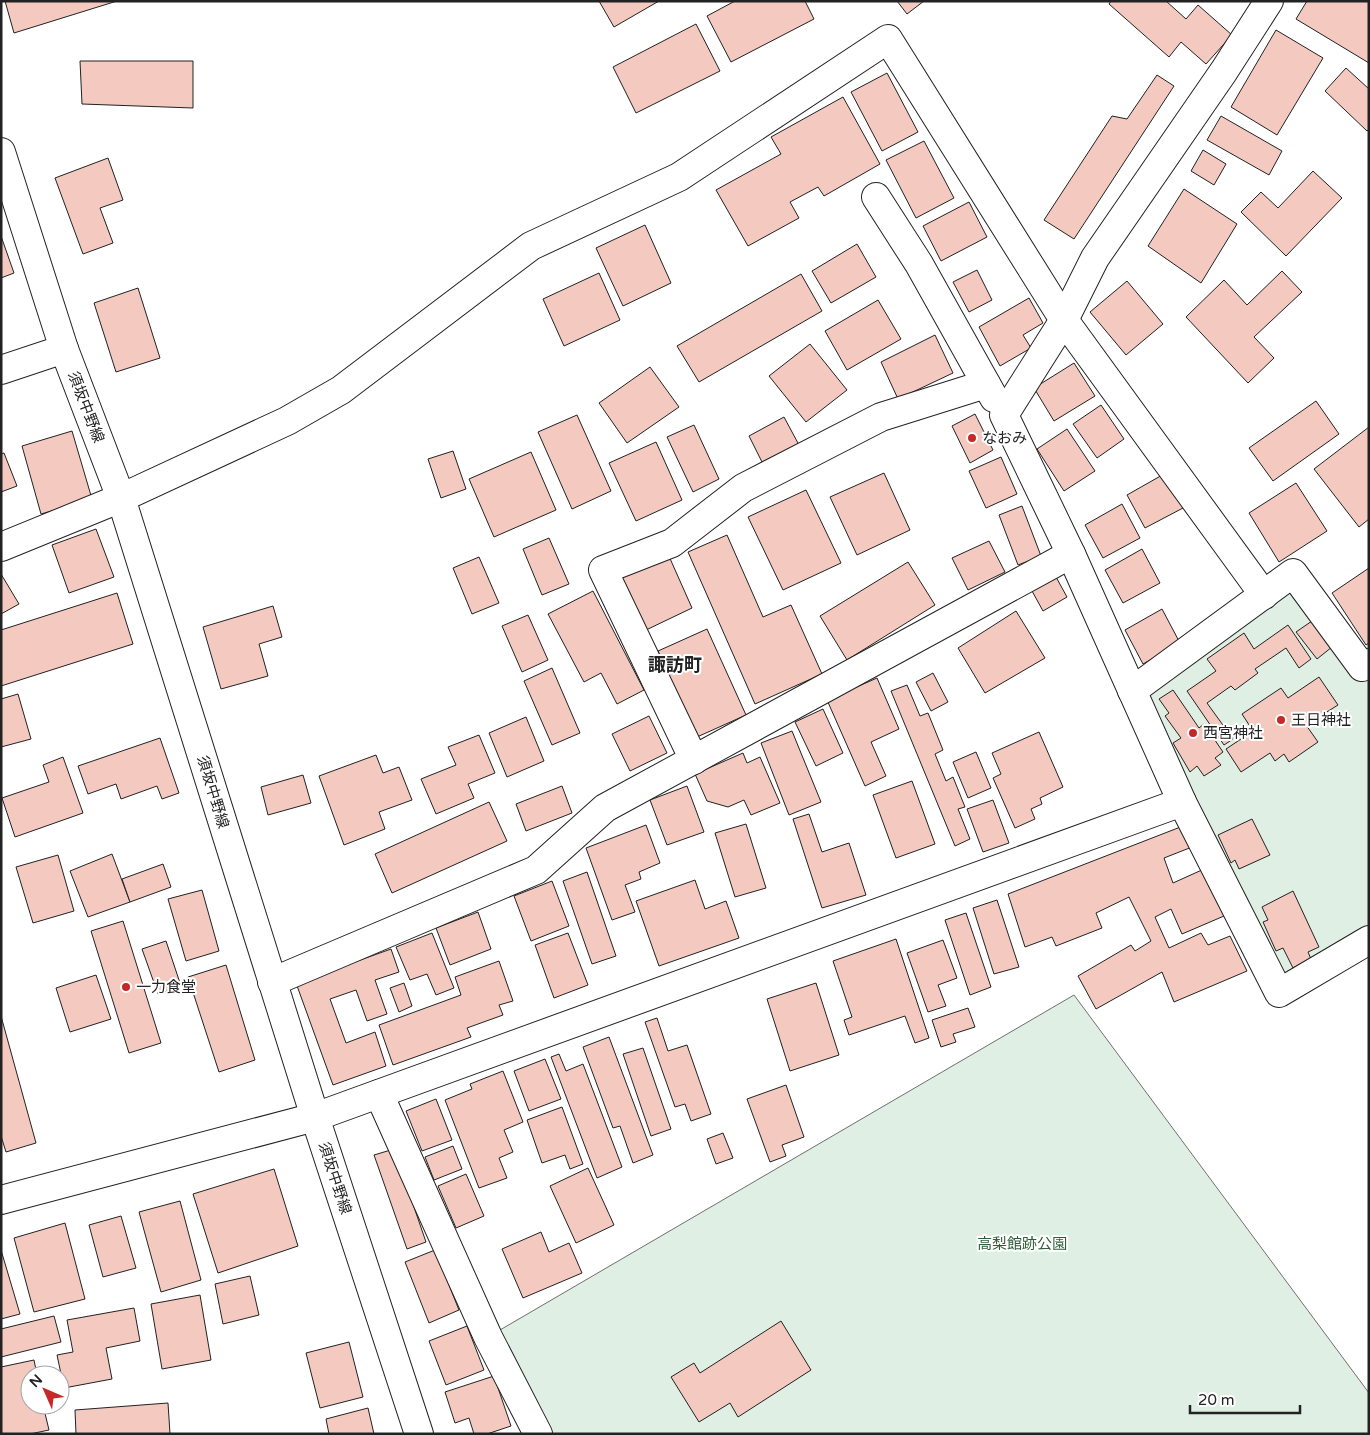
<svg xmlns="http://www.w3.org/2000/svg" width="1370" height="1435" font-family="'Varela Round','Noto Sans JP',sans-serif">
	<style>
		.green { fill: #e0efe3; stroke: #6f6f6f }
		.building { fill: #f3c9c0; stroke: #222 }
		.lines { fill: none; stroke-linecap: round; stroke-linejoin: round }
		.minor-casing { stroke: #222; stroke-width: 30 }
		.major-casing { stroke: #222; stroke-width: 30 }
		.minor { stroke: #fff; stroke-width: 28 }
		.major { stroke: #fff; stroke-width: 28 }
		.poi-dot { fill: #c62828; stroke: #fff; stroke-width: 2 }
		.labels { text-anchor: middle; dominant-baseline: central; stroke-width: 4; stroke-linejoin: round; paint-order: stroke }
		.street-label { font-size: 15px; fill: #222; stroke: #fff }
		.poi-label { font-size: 15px; fill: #222; stroke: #fff; text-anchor: start }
		.park-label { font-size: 15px; fill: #2f5e38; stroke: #fff }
		.quarter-label { font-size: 18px; font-weight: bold; fill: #222; stroke: #fff }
	</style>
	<rect width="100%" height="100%" fill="#fff"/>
	<!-- green -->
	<g class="green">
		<path d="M1293,573L1369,678V940L1279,993L1132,691Z"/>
		<path d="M1074,995L1369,1393V1434H538L488,1337Z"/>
	</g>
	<!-- building -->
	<g class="building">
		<path d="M5,1H117L14,33Z"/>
		<path d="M599,1H659L614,27Z"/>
		<path d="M735,1H805L814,19L731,62L707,16Z"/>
		<path d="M897,1H924L907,14Z"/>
		<path d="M1111,1H1166L1186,19L1198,5L1232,35L1206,64L1181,42L1169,57L1109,4Z"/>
		<path d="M1307,1H1369V63L1296,19Z"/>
		<path d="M696,24L720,71L636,113L613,67Z"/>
		<path d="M1276,30L1323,58L1277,135L1231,107Z"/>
		<path d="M80,61H193V108L82,104Z"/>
		<path d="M1346,68L1369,89V129L1367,131L1325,91Z"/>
		<path d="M887,73L918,132L882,151L851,92Z"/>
		<path d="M1157,75L1174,86L1074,239L1044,220L1112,116L1127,119Z"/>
		<path d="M843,97L880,164L824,196L818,187L790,202L799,218L748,246L716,190L781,154L771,137Z"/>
		<path d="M1221,116L1282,151L1269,175L1207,140Z"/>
		<path d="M924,141L954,198L916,218L886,160Z"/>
		<path d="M1203,150L1226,164L1214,185L1191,171Z"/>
		<path d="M108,158L123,200L100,208L113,243L83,254L55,178Z"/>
		<path d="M1313,171L1342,198L1286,256L1241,212L1261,192L1278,208Z"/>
		<path d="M1184,189L1237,224L1201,283L1148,246Z"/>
		<path d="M969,202L987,237L941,261L923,226Z"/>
		<path d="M645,225L671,283L623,306L596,248Z"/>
		<path d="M1,236L14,273L1,278Z"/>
		<path d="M857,244L876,277L831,303L812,271Z"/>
		<path d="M977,270L992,300L969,312L953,282Z"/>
		<path d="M1282,271L1302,292L1254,337L1274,358L1248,383L1186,317L1224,280L1247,305Z"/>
		<path d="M599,273L620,320L564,346L543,299Z"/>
		<path d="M801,274L822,311L699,382L677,346Z"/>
		<path d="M1127,281L1163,324L1126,355L1090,312Z"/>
		<path d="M138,288L160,358L116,372L94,303Z"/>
		<path d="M1029,298L1043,323L1023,335L1031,348L1000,366L979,327Z"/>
		<path d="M878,300L901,339L847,370L825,331Z"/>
		<path d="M935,335L953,373L898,399L881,362Z"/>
		<path d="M810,344L847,390L806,422L769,376Z"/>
		<path d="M1074,363L1095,396L1054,421L1034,388Z"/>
		<path d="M650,367L679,407L627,443L599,403Z"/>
		<path d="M1316,401L1339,434L1273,481L1249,448Z"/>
		<path d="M1101,405L1124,439L1097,458L1073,424Z"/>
		<path d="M975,414L993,450L970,463L952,426Z"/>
		<path d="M577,415L611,491L572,509L538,432Z"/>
		<path d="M784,417L799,445L763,464L749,436Z"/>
		<path d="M694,425L719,479L693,492L667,437Z"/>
		<path d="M1369,427V519L1359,527L1314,469Z"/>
		<path d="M1067,429L1095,471L1064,491L1037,449Z"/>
		<path d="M72,431L92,499L41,514L22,446Z"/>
		<path d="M656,442L682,500L636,521L609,463Z"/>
		<path d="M453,451L466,489L441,498L428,459Z"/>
		<path d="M531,452L556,510L494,537L469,479Z"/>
		<path d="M4,453L17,486L1,492V454Z"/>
		<path d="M1001,457L1017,494L986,508L969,471Z"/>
		<path d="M884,473L910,530L857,555L830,497Z"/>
		<path d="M1164,474L1183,508L1145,528L1127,495Z"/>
		<path d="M1296,483L1327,531L1279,562L1249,513Z"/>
		<path d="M806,490L841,563L783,590L748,517Z"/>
		<path d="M1122,504L1140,538L1103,558L1085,525Z"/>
		<path d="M1022,506L1041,556L1018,565L999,515Z"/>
		<path d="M96,529L114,577L69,593L52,545Z"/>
		<path d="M727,535L763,617L791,605L822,674L755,704L688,552Z"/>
		<path d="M549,538L569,584L542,595L523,549Z"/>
		<path d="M989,541L1005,572L968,590L952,558Z"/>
		<path d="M1142,549L1160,583L1123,603L1105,570Z"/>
		<path d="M668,554L692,608L646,630L621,576Z"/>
		<path d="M479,557L499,603L472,614L453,568Z"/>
		<path d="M908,562L935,605L847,660L820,616Z"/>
		<path d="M1369,568V643L1366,645L1332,593Z"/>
		<path d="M1,574L19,604L1,614Z"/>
		<path d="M1056,577L1067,597L1043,611L1032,591Z"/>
		<path d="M593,591L644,690L617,704L601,673L584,682L548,614Z"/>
		<path d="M117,593L133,644L1,686V630Z"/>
		<path d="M273,606L282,637L259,644L268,676L221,689L203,627Z"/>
		<path d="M1162,609L1180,643L1143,664L1125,630Z"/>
		<path d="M1016,611L1045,658L985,693L958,648Z"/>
		<path d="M528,615L548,660L522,672L502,626Z"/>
		<path d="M1312,621L1332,647L1317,659L1296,632Z"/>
		<path d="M1288,625L1311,659L1299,668L1286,648L1255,669L1258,673L1235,690L1231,686L1207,703L1233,739L1224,745L1187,691L1216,671L1207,659L1244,633L1254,649Z"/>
		<path d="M707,629L746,715L697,737L658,651Z"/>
		<path d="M552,668L580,733L552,745L524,681Z"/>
		<path d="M933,673L948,702L931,711L916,682Z"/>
		<path d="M1319,677L1338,705L1306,725L1318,742L1289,762L1284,754L1275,761L1270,753L1241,772L1226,749L1253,731L1242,714L1281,688L1288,698Z"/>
		<path d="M877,678L899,729L871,742L886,776L865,786L827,700Z"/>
		<path d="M907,685L920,716L928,713L943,750L935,754L946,781L953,777L965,807L958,809L970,839L955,846L891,691Z"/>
		<path d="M1173,690L1199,728L1204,724L1223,752L1215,758L1221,765L1204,776L1197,766L1190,772L1173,743L1181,738L1165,716L1169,713L1159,699Z"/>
		<path d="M18,694L31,739L1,747V699Z"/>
		<path d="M823,709L843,753L816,766L795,722Z"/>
		<path d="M649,716L667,753L630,771L612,734Z"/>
		<path d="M526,717L544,761L507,777L489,733Z"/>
		<path d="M792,731L821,802L789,815L761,743Z"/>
		<path d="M1039,732L1063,787L1040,798L1042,804L1031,809L1035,819L1015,828L993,778L1001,774L992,753Z"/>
		<path d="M479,735L495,773L468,784L474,798L436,814L421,779L456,765L448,747Z"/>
		<path d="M160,738L179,793L162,799L157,786L121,799L116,784L88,794L78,766Z"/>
		<path d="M976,752L991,788L968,798L953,762Z"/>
		<path d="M743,753L747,763L760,757L780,803L751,815L744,800L728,807L707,801L695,774Z"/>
		<path d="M376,755L383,773L399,767L412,800L379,812L385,829L344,845L319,776Z"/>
		<path d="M63,757L83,813L15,837L2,798L49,782L43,765Z"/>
		<path d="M303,775L311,803L268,815L261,787Z"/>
		<path d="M912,781L935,844L896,858L873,795Z"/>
		<path d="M562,786L572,813L526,831L516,804Z"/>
		<path d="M687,786L704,832L667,845L650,800Z"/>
		<path d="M993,800L1009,843L983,852L967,809Z"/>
		<path d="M489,802L507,841L392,893L375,854Z"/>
		<path d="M809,814L822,852L849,843L866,895L822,908L793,819Z"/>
		<path d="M1252,819L1270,855L1239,869L1235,860L1231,863L1218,835Z"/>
		<path d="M746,824L766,888L735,897L715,833Z"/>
		<path d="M646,825L660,863L639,872L641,879L625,885L635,912L612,920L586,848Z"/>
		<path d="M1183,826L1192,847L1164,858L1173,883L1204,869L1224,916L1182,934L1171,909L1155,917L1169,948L1201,933L1208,945L1230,936L1247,971L1174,1002L1162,972L1096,1009L1078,976L1131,945L1135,951L1151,941L1129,897L1096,913L1102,928L1056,946L1052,937L1025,947L1008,894Z"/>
		<path d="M112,854L130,902L88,917L70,871Z"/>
		<path d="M58,855L74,911L33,923L16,867Z"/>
		<path d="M163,864L171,887L130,902L122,879Z"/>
		<path d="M587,872L616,956L592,964L563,881Z"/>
		<path d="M695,880L705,909L726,901L739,938L659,966L636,901Z"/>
		<path d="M552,881L569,926L531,941L514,896Z"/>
		<path d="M202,890L219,951L186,961L168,899Z"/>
		<path d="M1293,891L1319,947L1308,952L1311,959L1293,968L1283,948L1276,951L1263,922L1268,920L1262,907Z"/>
		<path d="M997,900L1019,967L994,974L973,908Z"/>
		<path d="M478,912L491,949L450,965L436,928Z"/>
		<path d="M966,913L991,987L970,995L945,920Z"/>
		<path d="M123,921L161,1043L129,1053L91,931Z"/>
		<path d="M432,933L454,988L436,995L427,974L410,980L396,947Z"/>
		<path d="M568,933L588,985L554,998L535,945Z"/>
		<path d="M896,939L929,1038L915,1043L905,1016L849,1035L844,1020L852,1017L833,961Z"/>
		<path d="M943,940L957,978L938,985L946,1006L928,1012L907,953Z"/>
		<path d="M166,941L181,986L158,994L142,949Z"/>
		<path d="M391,949L399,972L375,980L387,1014L367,1021L356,990L330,999L346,1043L375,1032L386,1066L333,1085L296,983Z"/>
		<path d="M499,961L513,1001L499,1005L503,1015L467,1028L471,1037L393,1065L379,1025L461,995L455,977Z"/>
		<path d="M226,965L255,1060L219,1072L188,977Z"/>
		<path d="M96,975L111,1019L70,1032L56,988Z"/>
		<path d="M404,983L412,1006L399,1012L390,988Z"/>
		<path d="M816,983L839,1055L790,1071L767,999Z"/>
		<path d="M968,1008L975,1027L953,1034L956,1042L941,1047L932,1020Z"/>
		<path d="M1,1016L36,1143L6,1152L1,1136Z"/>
		<path d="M657,1018L668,1051L687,1045L711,1114L691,1121L685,1104L675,1107L645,1022Z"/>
		<path d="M609,1037L653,1155L633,1163L620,1126L613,1128L583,1047Z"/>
		<path d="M643,1048L671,1129L651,1136L623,1054Z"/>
		<path d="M559,1054L566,1071L583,1064L622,1167L597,1178L551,1057Z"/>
		<path d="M545,1059L561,1099L529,1111L514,1071Z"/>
		<path d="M503,1071L523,1122L504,1130L513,1152L499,1158L507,1178L479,1188L445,1100L472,1089L470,1084Z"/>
		<path d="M786,1085L804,1137L782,1145L786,1156L770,1162L747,1099Z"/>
		<path d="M436,1099L452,1140L422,1151L406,1111Z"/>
		<path d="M562,1107L583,1164L570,1169L565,1155L542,1163L527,1120Z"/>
		<path d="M723,1133L733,1158L716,1164L707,1139Z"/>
		<path d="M453,1146L462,1169L434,1180L425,1157Z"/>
		<path d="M394,1149L426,1242L407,1249L374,1155Z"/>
		<path d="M588,1168L614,1225L576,1243L550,1186Z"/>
		<path d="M274,1169L298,1246L218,1273L193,1194Z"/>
		<path d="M466,1174L484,1216L456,1228L438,1186Z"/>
		<path d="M180,1201L201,1280L161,1292L139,1212Z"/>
		<path d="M121,1216L136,1268L103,1277L89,1225Z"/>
		<path d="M65,1223L85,1299L34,1312L14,1238Z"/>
		<path d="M541,1232L549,1252L569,1243L582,1273L523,1298L502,1249Z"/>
		<path d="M1,1250L20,1314L1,1319Z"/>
		<path d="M435,1250L459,1310L429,1323L405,1262Z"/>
		<path d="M250,1276L259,1315L223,1324L215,1284Z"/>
		<path d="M200,1295L211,1360L162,1369L151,1304Z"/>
		<path d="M134,1308L140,1341L106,1348L112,1379L64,1388L57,1355L73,1352L67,1320Z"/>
		<path d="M54,1316L61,1342L1,1357V1329Z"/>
		<path d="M781,1321L811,1370L738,1417L730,1403L699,1422L671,1377L694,1363L700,1373Z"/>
		<path d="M467,1326L484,1370L446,1385L429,1341Z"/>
		<path d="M349,1342L363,1397L320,1408L306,1353Z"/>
		<path d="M34,1360L37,1375H30V1405H43L49,1430L30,1434H1V1367Z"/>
		<path d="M494,1376L511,1426L487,1434H474L469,1418L455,1423L445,1392Z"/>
		<path d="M168,1403L170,1434H76L75,1410Z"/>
		<path d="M368,1408L374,1434H329L326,1419Z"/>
	</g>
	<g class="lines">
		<!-- minor casing -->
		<g class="minor-casing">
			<g id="minor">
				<path d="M876,197L919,264L994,398"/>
				<path d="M1,370L64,349"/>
				<path d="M1,547L121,498L287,421L341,390L531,246L679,177L888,39L1064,320L1264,595"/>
				<path d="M1132,691L1293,573L1362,667L1369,663"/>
				<path d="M694,760L603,570L672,543L743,488L881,417L986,384"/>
				<path d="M1182,802L1279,993L1369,940"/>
				<path d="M272,982L536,870L605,808L1071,554"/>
				<path d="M379,1094L488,1337L538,1434"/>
				<path d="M1,1200L315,1117L1182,802L1071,554L1004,415L1064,320L1095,258L1224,71L1269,1"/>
			</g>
		</g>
		<!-- major casing -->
		<g class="major-casing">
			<path id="major" d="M1,152L64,349L121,498L315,1117L419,1434"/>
		</g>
		<!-- minor -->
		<use href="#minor" class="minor"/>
		<!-- major -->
		<use href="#major" class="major"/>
	</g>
	<!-- markers -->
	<g class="poi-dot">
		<circle cx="972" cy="438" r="5"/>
		<circle cx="1281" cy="720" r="5"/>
		<circle cx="1193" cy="733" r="5"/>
		<circle cx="126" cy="987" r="5"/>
	</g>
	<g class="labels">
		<!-- street labels -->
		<g class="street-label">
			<text transform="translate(86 407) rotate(69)">須坂中野線</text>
			<text transform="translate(213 792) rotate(73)">須坂中野線</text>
			<text transform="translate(335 1178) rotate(72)">須坂中野線</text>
		</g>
		<!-- poi labels -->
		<g class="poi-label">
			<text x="982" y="438">なおみ</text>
			<text x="1291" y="720">王日神社</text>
			<text x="1203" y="733">西宮神社</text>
			<text x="136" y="987">一力食堂</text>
		</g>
		<!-- park labels -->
		<g class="park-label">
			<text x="1022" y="1244">高梨館跡公園</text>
		</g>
		<!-- quarter labels -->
		<g class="quarter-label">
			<text x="675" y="665">諏訪町</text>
		</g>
	</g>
	<!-- border -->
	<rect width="1370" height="1435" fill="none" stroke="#222222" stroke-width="5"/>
	<!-- north arrow -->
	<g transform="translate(45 1390) rotate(315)"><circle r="24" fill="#ffffff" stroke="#a7a7a7"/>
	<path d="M0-4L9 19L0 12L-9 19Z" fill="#c62828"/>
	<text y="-8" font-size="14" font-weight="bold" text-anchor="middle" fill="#222222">N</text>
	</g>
	<!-- scale -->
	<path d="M1190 1405v8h110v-8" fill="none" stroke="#222222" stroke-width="2.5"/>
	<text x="1198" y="1405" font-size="15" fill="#222222" stroke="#ffffff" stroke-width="4" paint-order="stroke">20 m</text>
</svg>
